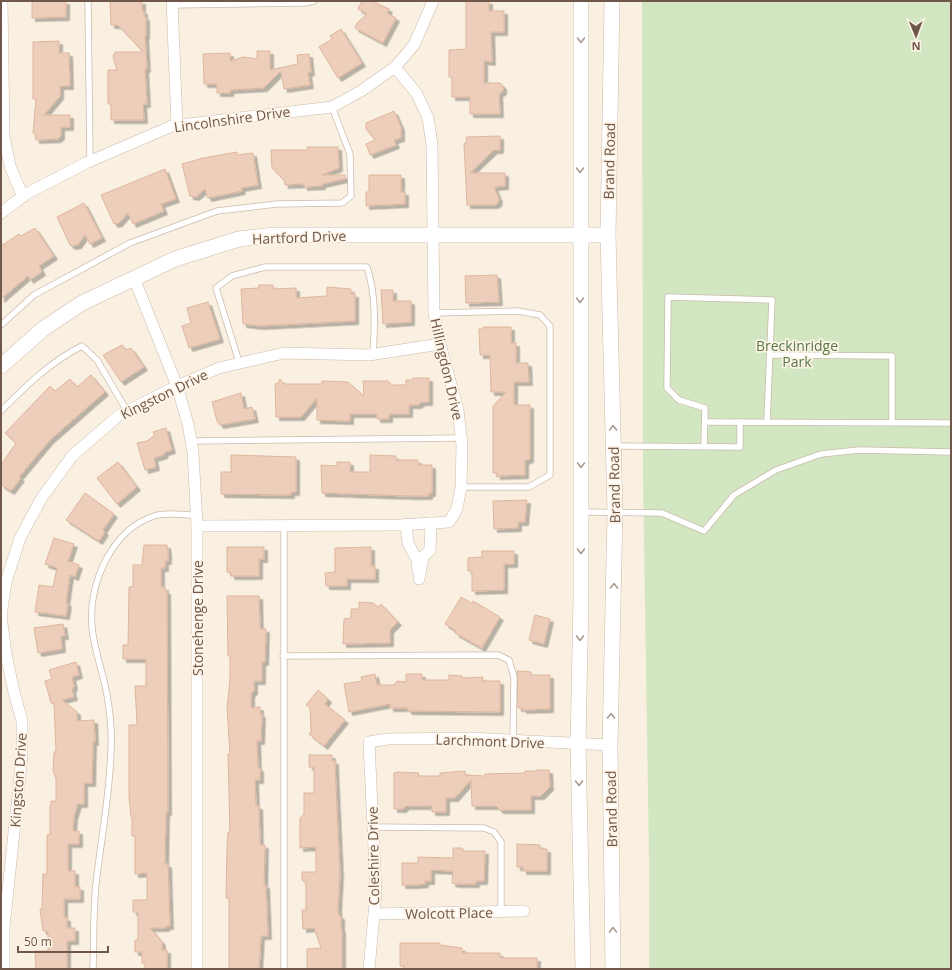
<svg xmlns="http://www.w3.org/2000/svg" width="952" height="970" font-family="'Open Sans',sans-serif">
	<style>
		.green { fill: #d1e6c1 }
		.building { fill: #edcebb; stroke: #dfb59d; filter: url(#shadow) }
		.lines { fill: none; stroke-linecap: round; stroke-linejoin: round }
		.lane-casing { stroke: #ccbaac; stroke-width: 7 }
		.street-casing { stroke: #ccbaac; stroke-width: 12 }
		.secondary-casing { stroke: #cfb9a9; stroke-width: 16 }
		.lane { stroke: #fff; stroke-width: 5.5 }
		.street { stroke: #fff; stroke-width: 11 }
		.secondary { stroke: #fff; stroke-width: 15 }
		.oneway { stroke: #a99a92 }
		.labels { text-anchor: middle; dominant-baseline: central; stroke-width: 3.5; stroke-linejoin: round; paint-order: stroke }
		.street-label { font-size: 14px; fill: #6f574a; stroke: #fef4e7 }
		.park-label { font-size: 14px; fill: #567a46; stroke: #fef4e7 }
	</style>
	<defs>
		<filter id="shadow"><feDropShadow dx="3.5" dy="3.5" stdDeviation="0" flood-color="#0004"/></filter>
	</defs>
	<rect width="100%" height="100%" fill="#faf0e1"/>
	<!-- green -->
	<path class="green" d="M642,1H951V969H649V860L643,474Z"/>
	<!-- building -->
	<g class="building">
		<path d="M32,1H66V17L32,18Z"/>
		<path d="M110,1H142V11H144V17H146V36H145L147,69H145L147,104H143L144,120H111V104H108V70H117L113,57L115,52H143L118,25H111Z"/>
		<path d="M362,1H372L389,9L387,13L396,18L383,43L355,28L357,23L367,14L358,9Z"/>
		<path d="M466,1H489V11H504V32H491L492,62L484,61V83H500L503,86V91L499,94L500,114H470V97H452V77H449V50L466,49Z"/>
		<path d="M341,29L362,63L338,78L319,47L332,39L330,36Z"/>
		<path d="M59,41V53H69L70,86H60V96L44,115H70V127H61V136L58,139L36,140L35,133H33L36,99H33V42Z"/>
		<path d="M257,51H270V70L298,64L297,55L309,54L311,72L308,73L310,85L284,89L281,71L264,88L230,90V93H217V84H204L203,54L230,53V61L244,57L257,59Z"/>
		<path d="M394,111L401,127V138L394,140L396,145L370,155L366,144L375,140L366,129V123Z"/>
		<path d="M500,136V150H494L470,173H505V186L494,187L499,199L498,203L495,205H467L464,143H467L466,137Z"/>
		<path d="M307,147H338L339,168L322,175H345V179L322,184V186L304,187V184L285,185L284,180L272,168L271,150H307Z"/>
		<path d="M237,152V155L253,153L258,185L241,188L242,191L208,198L205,189L196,197L190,196L182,164L203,158Z"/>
		<path d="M165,169L176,199L161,204L164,211L133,224L128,213L119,223L114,224L101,195Z"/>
		<path d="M369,175H401V192H405V204L366,206V192H369Z"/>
		<path d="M84,203L102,238L90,244L85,235L78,245L73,246L70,245L57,217Z"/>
		<path d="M35,228L54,256L39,266L42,272L30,280L28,276L1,299V246L19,234L21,236Z"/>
		<path d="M497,275L499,302L466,303L465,276Z"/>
		<path d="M259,285H273V289L296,288V298L327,296V287L351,289V294H355V321L260,326L243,324L241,289L259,288Z"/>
		<path d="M381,290H393V301H411V322L383,324Z"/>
		<path d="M208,302L220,339L189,348L182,326L191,323L187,308Z"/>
		<path d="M483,327H511V343H516V363H528L529,382H514V405H530V459L525,461V475L497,476V473H493V406L506,392H491L490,355H480L479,329H483Z"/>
		<path d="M122,345L127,350L131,348L144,367L121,382L103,355Z"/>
		<path d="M91,375L105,392L50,440L19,477L21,478L11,491L1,485V465L16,443L5,433L50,386L55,391L70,379L77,387Z"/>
		<path d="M413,378H429V402H422L418,405H409V414H389V419H377V414H350V421L317,420V398L301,417H276L275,384L278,383L280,379L284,384H322V381L348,382L364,396L363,381H388L392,385H406V380H413Z"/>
		<path d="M241,393L244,409L252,407L255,419L220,425L217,421L212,402Z"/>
		<path d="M166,428L172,450L165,452L164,455L154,458L156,467L145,470L137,443L147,441L155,435L153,432Z"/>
		<path d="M231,455L296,457V492H291V495L221,494V472H231Z"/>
		<path d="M370,455L396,456V460H418V465H432V493H429V496H410L322,493L321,465L337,466V462H350V472H370Z"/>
		<path d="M118,462L137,487L117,504L97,478Z"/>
		<path d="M85,493L114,514L103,530L105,532L99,541L66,520Z"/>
		<path d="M527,500L525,522H518V528L494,529L493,501Z"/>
		<path d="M54,538L74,544L68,561L79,565L75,577L70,575L66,603H68L66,616L35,612L39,585L53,587L57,568L45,564Z"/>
		<path d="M144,545H167L168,551V561H165V568H161V587H165V591H167L168,812H166L165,864H168L170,926H166V928H150L162,942V950H167V969H145V964L142,963V952H135V940H138V912H133V900H147V873L135,874V836H132V817H131L129,797V725H137L135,686H146V659H123V645H128L129,587H133V565H142Z"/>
		<path d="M227,547H264V559H259V576H231V573L227,572Z"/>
		<path d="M371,547V566H375V579H347V586H326L325,573L335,572V548Z"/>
		<path d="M482,551H514V564H504V590L472,591V571H468V558L482,557Z"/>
		<path d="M227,596H259L260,629H266L265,662H262V681H254V691L251,694V708L260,707V714H262L261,741H257L258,768H260V780H255L256,806H259L260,845H265L264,885H266L268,936H261L259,969H229V898H226L227,846L228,832H230L228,754H230L227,708L230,679V656H228Z"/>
		<path d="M461,597L473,604V601L500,617L482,648L455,633L456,631L445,624Z"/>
		<path d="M359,602L373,603L378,607L381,604L398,622L390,630V643L343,644L344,619L351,618V609H359Z"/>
		<path d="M535,615L550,619L544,644L529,640Z"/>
		<path d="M63,624L65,636H61L62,649L38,653L34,628Z"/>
		<path d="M76,662L79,675L72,677L74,686L72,690L74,697L62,700L77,712V721L94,720L95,742H93L92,783H84V804H78L74,816L73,831H79V844H68V871H75V887H80V899H64V917L67,918V928H75V941H67V969H36L35,951H48V931H43L40,909H42L43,874H47V835L50,834V807L51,801H56V778L53,771L54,753L56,750L54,703H51L45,681L52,679L49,670Z"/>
		<path d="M517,671L531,672V675H550V709L523,710V708H518Z"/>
		<path d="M375,674L377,685H394L397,681L406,682V674H422V680H449V675L462,676V678L483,677L482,681H500V712L408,711V708H390V704L349,712L344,684L362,681L361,677Z"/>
		<path d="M318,690L328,699L325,704L345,720L324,746L309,734L311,732L310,708L306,705Z"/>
		<path d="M309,755H332V761H335V766L340,874L338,909L339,916H341V929H342V969H307V949L321,948L314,928L303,929L302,910H306V883L302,880V872H316V847L300,848V818L304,814V793H314V767H309Z"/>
		<path d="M537,770H549L550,787L541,796H531V810H500L496,806H472L471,780L455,798H446V812H432V806H406L403,809H394V773L397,772L419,773L418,776H440V773L465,771V775L485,776V774L525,773V771H537Z"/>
		<path d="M517,844L540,845V849H547V871H523V867H517Z"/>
		<path d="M453,848H462L464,851H485L484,881H476V884H456L452,883L453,871L431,870V881H425V884L417,885H402V863H418V857L453,858Z"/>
		<path d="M400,943H440V945L462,948V953H500V958H537V969H404V966H400Z"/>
	</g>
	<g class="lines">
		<!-- lane casing -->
		<g class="lane-casing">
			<g id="lane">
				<path d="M88,1L90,161"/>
				<path d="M172,5L305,3L314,1"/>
				<path d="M434,313L518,311L540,315L550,326V475L529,487H461"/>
				<path d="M1,325L34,295L130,243L217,211L277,204L342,203L351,196L350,154L332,107"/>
				<path d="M770,355L892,356V422"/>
				<path d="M239,362L216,288L232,276L265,267H367C376,294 375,325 373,354"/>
				<path d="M1,411C26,386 50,362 82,346L97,360L127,411"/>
				<path d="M705,422L951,423"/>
				<path d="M191,441L461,438"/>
				<path d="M615,446L740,447V422"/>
				<path d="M704,446L705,408L679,400L667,388L668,297L772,300L767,422"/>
				<path d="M582,512L662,513L704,531L734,495L776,470L821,454L859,450L951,452"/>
				<path d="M284,527V969"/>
				<path d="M283,656L498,655L509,660L514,677L513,741"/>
				<path d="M373,827L484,828L494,832L501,842V911"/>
				<path d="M93,969C94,941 93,912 96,884C101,839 110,795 111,749C112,732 110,712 107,695C103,672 94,650 92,627C88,585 111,530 154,516C166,512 183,515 196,515"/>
			</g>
		</g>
		<!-- street casing -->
		<g class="street-casing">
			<g id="street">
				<path d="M2,1L4,136L10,166L23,197"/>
				<path d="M172,1L177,126"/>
				<path d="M1,213L26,194L86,163L172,126L332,107L361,91L395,67L414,45L433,1"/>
				<path d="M134,278L177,386L188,424L193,452L197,526V969"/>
				<path d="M406,524L408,543L417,560L418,571"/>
				<path d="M197,526L400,525L449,522L457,509L461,487L462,445L458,410L440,344L434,313L432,145L428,118L417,94L395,67"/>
				<path d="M419,579L423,557L430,550L431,523"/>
				<path d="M374,914L524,911"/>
				<path d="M4,969V928L22,756V721L14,692L6,654L1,616L6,582L20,538L41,499L72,456L118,416L177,386L219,368L284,353L369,355L440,344"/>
				<path d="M369,969L376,893L369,742L388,739L469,738L610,745"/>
			</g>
		</g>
		<!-- secondary casing -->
		<g class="secondary-casing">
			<g id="secondary">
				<path d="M581,1V599L578,744L583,969"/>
				<path d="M612,1L608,235L615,512L610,745L613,969"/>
				<path d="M1,366L43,329L82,303L175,259L239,239L274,235H608"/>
			</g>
		</g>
		<!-- lane -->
		<use href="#lane" class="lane"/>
		<!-- street -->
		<use href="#street" class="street"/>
		<!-- secondary -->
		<use href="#secondary" class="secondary"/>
	</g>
	<!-- one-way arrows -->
	<defs><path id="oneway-chevron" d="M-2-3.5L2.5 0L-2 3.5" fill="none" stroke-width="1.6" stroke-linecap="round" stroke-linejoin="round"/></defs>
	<g class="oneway">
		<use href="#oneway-chevron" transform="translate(581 40) rotate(90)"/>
		<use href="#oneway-chevron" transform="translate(580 170) rotate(90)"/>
		<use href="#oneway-chevron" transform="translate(580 300) rotate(90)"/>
		<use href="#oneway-chevron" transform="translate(613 428) rotate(-92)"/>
		<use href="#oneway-chevron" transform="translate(581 465) rotate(90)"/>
		<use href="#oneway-chevron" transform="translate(581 551) rotate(90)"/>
		<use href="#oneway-chevron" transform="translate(614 586) rotate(-89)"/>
		<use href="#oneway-chevron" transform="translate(580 638) rotate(91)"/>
		<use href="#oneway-chevron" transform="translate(611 716) rotate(-89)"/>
		<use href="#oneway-chevron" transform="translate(579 783) rotate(89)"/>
		<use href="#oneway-chevron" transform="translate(613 930) rotate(-91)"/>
	</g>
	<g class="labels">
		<!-- street labels -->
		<g class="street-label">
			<text transform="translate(232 119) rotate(-8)">Lincolnshire Drive</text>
			<text transform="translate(609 161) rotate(-89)">Brand Road</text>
			<text transform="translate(299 237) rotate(-2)">Hartford Drive</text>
			<text transform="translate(447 369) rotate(77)">Hillingdon Drive</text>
			<text transform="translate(164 394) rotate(-26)">Kingston Drive</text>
			<text transform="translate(614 485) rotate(-91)">Brand Road</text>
			<text transform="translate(197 618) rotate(-90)">Stonehenge Drive</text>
			<text transform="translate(490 741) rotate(2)">Larchmont Drive</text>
			<text transform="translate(18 780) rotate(-86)">Kingston Drive</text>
			<text transform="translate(611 809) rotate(-91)">Brand Road</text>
			<text transform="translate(373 856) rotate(-91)">Coleshire Drive</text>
			<text transform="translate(449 913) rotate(-1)">Wolcott Place</text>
		</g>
		<!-- park labels -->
		<g class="park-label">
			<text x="797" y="345">Breckinridge<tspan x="797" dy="16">Park</tspan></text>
		</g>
	</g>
	<!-- border -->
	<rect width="952" height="970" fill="none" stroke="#6f574a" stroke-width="4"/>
	<!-- north arrow -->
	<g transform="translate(916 36) rotate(179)" stroke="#fef4e7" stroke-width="3" paint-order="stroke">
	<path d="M0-3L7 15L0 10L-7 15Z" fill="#6f574a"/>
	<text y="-6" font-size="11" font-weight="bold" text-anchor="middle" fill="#6f574a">N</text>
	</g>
	<!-- scale -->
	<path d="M18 946v6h90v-6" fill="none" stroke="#6f574a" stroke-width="2"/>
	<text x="24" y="946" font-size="12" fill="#6f574a" stroke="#fef4e7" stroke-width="3" paint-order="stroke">50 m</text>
</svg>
